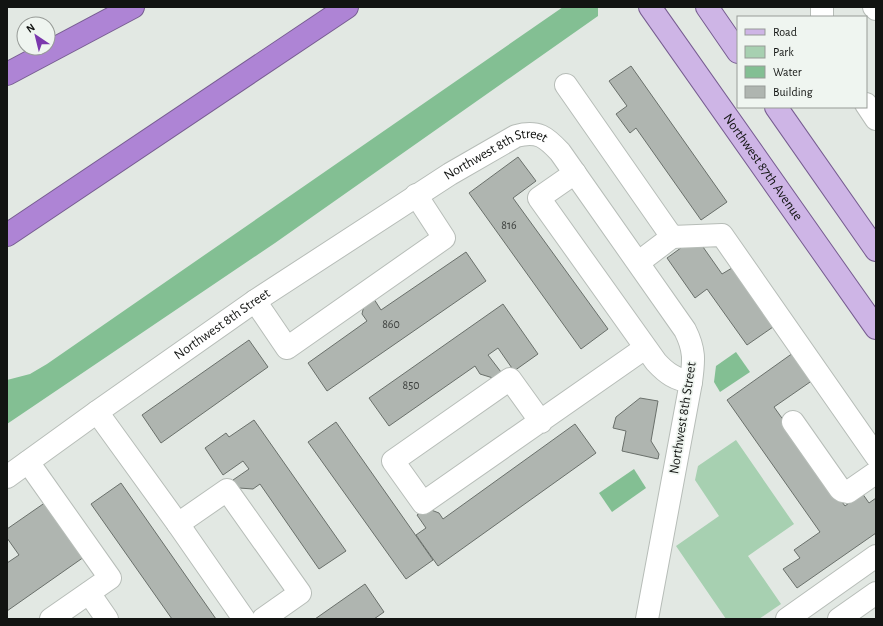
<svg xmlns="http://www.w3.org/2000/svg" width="883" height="626" font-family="'Alegreya Sans',sans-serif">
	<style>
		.green { fill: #a7d0b1 }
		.water { fill: #83bf93 }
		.building { fill: #afb5b0; stroke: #6a706b }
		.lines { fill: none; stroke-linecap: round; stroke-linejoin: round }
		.minor-casing { stroke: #b7bdb8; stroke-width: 24 }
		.major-casing { stroke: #775d91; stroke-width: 24 }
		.highway-casing { stroke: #775d91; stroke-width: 24 }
		.minor { stroke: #fff; stroke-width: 22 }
		.major { stroke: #ceb5e6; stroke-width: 22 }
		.highway { stroke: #ae84d5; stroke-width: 22 }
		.labels { text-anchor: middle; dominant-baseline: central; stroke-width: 3.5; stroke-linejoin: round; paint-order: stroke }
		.number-label { font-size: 12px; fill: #393c3a }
		.street-label { font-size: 14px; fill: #121412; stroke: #eff5f0 }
	</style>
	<rect width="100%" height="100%" fill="#e2e8e3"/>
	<!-- green -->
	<path class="green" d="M736,440L794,524L748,556L781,604L759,619H726L676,546L719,516L695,480L698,466Z"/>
	<!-- water -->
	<g class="water">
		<path d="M563,7H598V16L275,243L7,424V380L30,374L47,364Z"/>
		<path d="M736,352L750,372L720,392L714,382L716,366Z"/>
		<path d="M634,469L646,488L612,512L599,493Z"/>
	</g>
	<!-- building -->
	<g class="building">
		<path d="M631,66L727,202L701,220L636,128L630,133L616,114L627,106L609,81Z"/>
		<path d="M518,157L536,181L513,198L608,329L581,349L469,193Z"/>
		<path d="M696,237L722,274L732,268L773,327L747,345L707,289L695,298L667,258Z"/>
		<path d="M466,252L486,281L327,391L308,363L367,321L362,314L365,301L372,296L381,310Z"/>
		<path d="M503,304L538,354L514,371L498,348L488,355L501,372L493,378L480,374L475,366L389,426L369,398Z"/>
		<path d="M249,340L268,367L161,443L142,415Z"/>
		<path d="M793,353L813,380L774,407L845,506L862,493L869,503L876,498V533L797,588L783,569L800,558L794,550L820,532L727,400Z"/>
		<path d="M640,398L658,401L651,441L659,454L658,459L622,451L626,431L613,428L616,417Z"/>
		<path d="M254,420L346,551L319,569L260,484L253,489L239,488L233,480L249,469L243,461L223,475L205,448L226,433L229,437Z"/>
		<path d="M336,422L433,560L406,579L308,442Z"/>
		<path d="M575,424L596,453L438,566L416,535L426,528L417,515L426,508L439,513L443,519Z"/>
		<path d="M121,483L216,619H172L91,504Z"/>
		<path d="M46,502L84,557L7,611V563L19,555L7,538V529Z"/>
		<path d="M365,584L384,612L374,619H315Z"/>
	</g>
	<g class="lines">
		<!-- minor casing -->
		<g class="minor-casing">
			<g id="minor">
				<path d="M874,7L876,9"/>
				<path d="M822,17V7"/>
				<path d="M566,85L672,237L722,235L876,456"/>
				<path d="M866,104L876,119"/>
				<path d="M575,173L539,198L656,362C667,374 675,379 691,382"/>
				<path d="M639,262L672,237"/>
				<path d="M255,301L287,348L444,238L416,195"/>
				<path d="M97,412L178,524L244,619"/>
				<path d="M541,422L510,379L393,461L423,503L645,348"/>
				<path d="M793,422L840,489L843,491L848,492L874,474"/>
				<path d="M28,462L110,578L51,619"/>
				<path id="s1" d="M7,477L97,412L255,301L450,174L516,136C538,130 546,137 560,152L685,330C695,350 694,360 691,382L647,619"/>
				<path d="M178,524L227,490L300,593L263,619"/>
				<path d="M89,593L107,619"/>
				<path d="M787,619L876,556"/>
				<path d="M839,619L876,593"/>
			</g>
		</g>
		<!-- major casing -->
		<g class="major-casing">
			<g id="major">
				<path id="s2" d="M650,7L876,328"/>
				<path d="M707,7L738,52"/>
				<path d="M776,107L876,250"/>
			</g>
		</g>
		<!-- highway casing -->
		<g class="highway-casing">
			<g id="highway">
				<path d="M7,74L133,7"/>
				<path d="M7,235L347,7"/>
			</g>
		</g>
		<!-- minor -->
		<use href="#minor" class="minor"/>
		<!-- major -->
		<use href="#major" class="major"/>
		<!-- highway -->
		<use href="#highway" class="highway"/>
	</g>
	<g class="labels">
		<!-- number labels -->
		<g class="number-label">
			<text x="509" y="225">816</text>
			<text x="391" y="324">860</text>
			<text x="411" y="385">850</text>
		</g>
		<!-- street labels -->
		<g class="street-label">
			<text stroke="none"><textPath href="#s1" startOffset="588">Northwest 8th Street</textPath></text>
			<text stroke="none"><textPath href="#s2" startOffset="196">Northwest 87th Avenue</textPath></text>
			<text stroke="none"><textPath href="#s1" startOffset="264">Northwest 8th Street</textPath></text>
			<text transform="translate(683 418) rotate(-81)">Northwest 8th Street</text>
		</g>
	</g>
	<!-- border -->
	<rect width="883" height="626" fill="none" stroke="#121412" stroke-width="16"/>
	<!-- legend -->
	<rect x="737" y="16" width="130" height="92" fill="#eff5f0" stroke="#979b97"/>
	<rect x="745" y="29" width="20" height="6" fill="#ceb5e6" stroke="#979b97"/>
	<text x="773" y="36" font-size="12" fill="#121412">Road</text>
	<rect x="745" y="46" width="20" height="12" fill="#a7d0b1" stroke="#979b97"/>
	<text x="773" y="56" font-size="12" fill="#121412">Park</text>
	<rect x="745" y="66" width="20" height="12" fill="#83bf93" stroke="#979b97"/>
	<text x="773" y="76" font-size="12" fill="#121412">Water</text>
	<rect x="745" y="86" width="20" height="12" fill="#afb5b0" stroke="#979b97"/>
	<text x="773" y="96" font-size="12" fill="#121412">Building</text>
	<!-- north arrow -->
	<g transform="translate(36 36) rotate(325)"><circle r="19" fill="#eff5f0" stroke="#979b97"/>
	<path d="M0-3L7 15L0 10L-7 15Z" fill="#7b38ad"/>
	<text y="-6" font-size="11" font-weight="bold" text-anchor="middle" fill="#121412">N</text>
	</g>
</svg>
